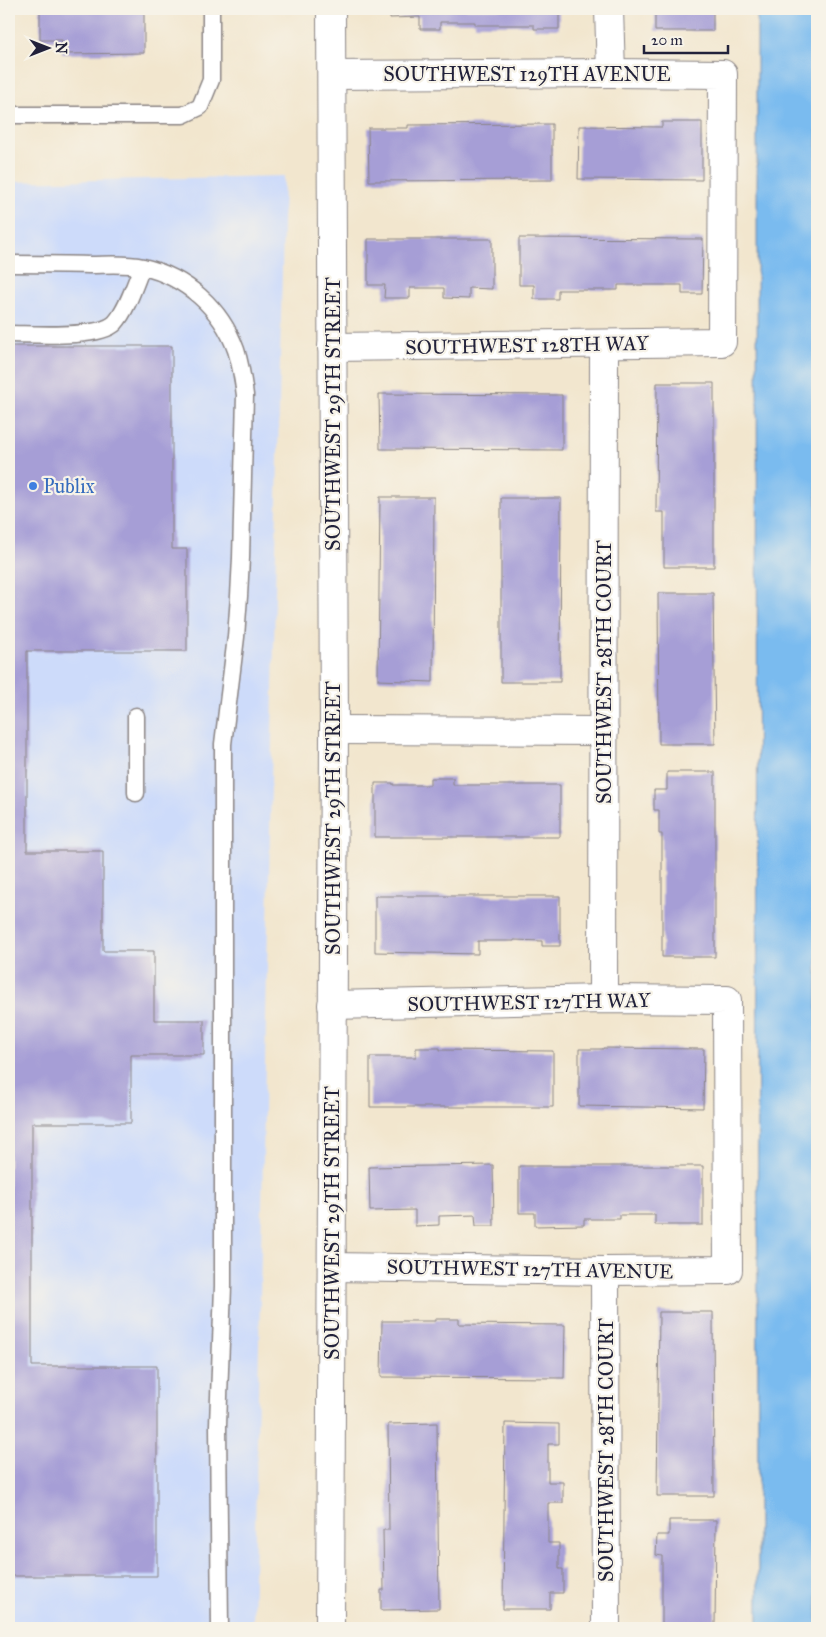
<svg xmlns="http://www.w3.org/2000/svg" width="826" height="1637" font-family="'IM FELL Great Primer',serif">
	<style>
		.built { fill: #cddbfa }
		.water { fill: #7abbef; stroke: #4e6e95 }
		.building { fill: #a69ed6 }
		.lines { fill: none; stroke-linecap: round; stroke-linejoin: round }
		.lane-casing { stroke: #8a8484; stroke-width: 19 }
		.street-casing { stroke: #8a8484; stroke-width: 30 }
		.lane { stroke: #fff; stroke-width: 16 }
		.street { stroke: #fff; stroke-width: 28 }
		.shop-dot { fill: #3f7fe0; stroke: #f7f3e8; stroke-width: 2 }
		.labels { text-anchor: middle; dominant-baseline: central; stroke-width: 4.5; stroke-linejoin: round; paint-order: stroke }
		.street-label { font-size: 20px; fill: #22223b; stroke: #f7f3e8 }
		.shop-label { font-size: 20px; fill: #366cbe; stroke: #f7f3e8; text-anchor: start }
	</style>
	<rect width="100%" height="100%" fill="#f7f3e8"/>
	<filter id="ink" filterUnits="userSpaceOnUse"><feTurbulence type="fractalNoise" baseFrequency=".02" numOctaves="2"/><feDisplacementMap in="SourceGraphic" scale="10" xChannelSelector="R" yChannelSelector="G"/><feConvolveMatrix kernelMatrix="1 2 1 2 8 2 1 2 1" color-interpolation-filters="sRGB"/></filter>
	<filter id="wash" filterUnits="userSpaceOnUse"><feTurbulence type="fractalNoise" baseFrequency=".0096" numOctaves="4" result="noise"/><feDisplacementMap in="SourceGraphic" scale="20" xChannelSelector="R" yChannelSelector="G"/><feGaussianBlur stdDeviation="1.12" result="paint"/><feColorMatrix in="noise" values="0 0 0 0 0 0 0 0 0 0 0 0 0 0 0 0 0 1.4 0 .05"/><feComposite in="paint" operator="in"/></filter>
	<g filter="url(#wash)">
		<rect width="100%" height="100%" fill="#f2e6ce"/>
		<!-- built -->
		<path class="built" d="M284,176L253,1628H9V182Z"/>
		<!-- water -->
		<path class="water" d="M757,9H817V1628H758Z"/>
		<g id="blocks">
			<!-- building -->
			<g class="building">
				<path d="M40,9H144V53L62,54V40H40Z"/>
				<path d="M374,9H559V29H534V25H475V22H440V29H420V17L390,18V11H374Z"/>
				<path d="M661,9H713V31H655V11H661Z"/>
				<path d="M662,122H702V180L578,179L579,126L662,127Z"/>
				<path d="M552,124V180L369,181L368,128H408V125Z"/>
				<path d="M519,238L703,239L702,294H682V285H618V290H558V299H534V285H519Z"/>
				<path d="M368,239H492V289L469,288V299L444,298V288H410V298H384L385,285H368Z"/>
				<path d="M9,346H172V549H187V651H27V851H103V951H154V1020H204V1055H131V1123H32V1366H157V1576H9Z"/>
				<path d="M657,383H714V567H664V512H656Z"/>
				<path d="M379,394L562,395V450L380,449Z"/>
				<path d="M380,497H434L433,682L378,680Z"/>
				<path d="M501,498H561L560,682H501Z"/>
				<path d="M658,593H713L715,744H659Z"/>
				<path d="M667,772H715V957H662V834H659V810H654V790H667Z"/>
				<path d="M430,778H453V785H560V837H375V783H393V785H430Z"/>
				<path d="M375,896H560V946H542V941L514,940V941H478V954L375,952Z"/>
				<path d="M416,1048H440V1050L553,1051V1107H370V1057H416Z"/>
				<path d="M603,1048L704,1049L703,1108L579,1106V1049H603Z"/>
				<path d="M493,1165L494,1226H476L475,1215L439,1216V1225L415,1226V1210L370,1211L369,1167Z"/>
				<path d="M519,1166H703V1225H655V1215H620V1219H584V1225L535,1226V1213H519Z"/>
				<path d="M659,1312H713L714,1496H657Z"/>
				<path d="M435,1319H459V1324L565,1325L564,1378L381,1377L382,1321H435Z"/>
				<path d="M437,1423L439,1609L381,1610V1590H384L383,1530H389L388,1424Z"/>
				<path d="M505,1423L559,1424V1444H548V1482H563V1503H548V1543H559V1569H563V1593H550V1609H503Z"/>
				<path d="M669,1520H716L715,1628H662V1556L656,1555L657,1535H669Z"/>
			</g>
		</g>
	</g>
	<g filter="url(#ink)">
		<use href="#blocks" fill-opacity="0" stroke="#8a8484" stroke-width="1"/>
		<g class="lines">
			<!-- lane casing -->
			<g class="lane-casing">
				<g id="lane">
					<path d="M9,115H183L200,107L211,80V9"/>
					<path d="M9,264C36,264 62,264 89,265C107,265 126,263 143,267C186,277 221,308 236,350C241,365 243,380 245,395L241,558L239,596L236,637L223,744V1286L218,1425L220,1628"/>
					<path d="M9,334C32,334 99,339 115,323C127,310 135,284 142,267"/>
					<path d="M136,716V793"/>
				</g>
			</g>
			<!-- street casing -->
			<g class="street-casing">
				<g id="street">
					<path d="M609,9L611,73"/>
					<path d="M332,75L611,73L723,74L722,342L332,347"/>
					<path d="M334,730L604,731"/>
					<path d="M603,999L604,345"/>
					<path d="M332,1005L603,999L727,1000L728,1270L605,1271L332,1267"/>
					<path d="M605,1271L606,1628"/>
					<path d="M330,1628L334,730L331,9"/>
				</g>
			</g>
			<!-- lane -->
			<use href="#lane" class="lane"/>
			<!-- street -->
			<use href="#street" class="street"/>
		</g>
	</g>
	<!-- markers -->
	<circle class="shop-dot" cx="33" cy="486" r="5"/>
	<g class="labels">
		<!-- street labels -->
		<g class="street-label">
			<text x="527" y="74">SOUTHWEST 129TH AVENUE</text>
			<text transform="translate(527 345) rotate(-1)">SOUTHWEST 128TH WAY</text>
			<text transform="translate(333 414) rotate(-90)">SOUTHWEST 29TH STREET</text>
			<text transform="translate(604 672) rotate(-90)">SOUTHWEST 28TH COURT</text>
			<text transform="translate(333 818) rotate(-90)">SOUTHWEST 29TH STREET</text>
			<text transform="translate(529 1002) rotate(-1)">SOUTHWEST 127TH WAY</text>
			<text transform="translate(332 1223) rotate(-90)">SOUTHWEST 29TH STREET</text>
			<text transform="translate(530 1269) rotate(1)">SOUTHWEST 127TH AVENUE</text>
			<text transform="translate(606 1450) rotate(-90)">SOUTHWEST 28TH COURT</text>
		</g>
		<!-- shop labels -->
		<g class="shop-label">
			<text x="43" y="486">Publix</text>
		</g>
	</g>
	<!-- margin -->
	<rect width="826" height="1637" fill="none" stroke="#f7f3e8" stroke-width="30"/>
	<!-- north arrow -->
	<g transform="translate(48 48) rotate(90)" stroke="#f7f3e8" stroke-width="4" paint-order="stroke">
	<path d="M0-4L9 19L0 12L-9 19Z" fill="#22223b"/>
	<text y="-8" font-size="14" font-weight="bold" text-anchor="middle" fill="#22223b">N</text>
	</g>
	<!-- scale -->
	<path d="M644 45v8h84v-8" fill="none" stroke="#22223b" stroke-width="2.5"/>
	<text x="651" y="45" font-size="15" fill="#22223b" stroke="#f7f3e8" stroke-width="4" paint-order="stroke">20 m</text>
</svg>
